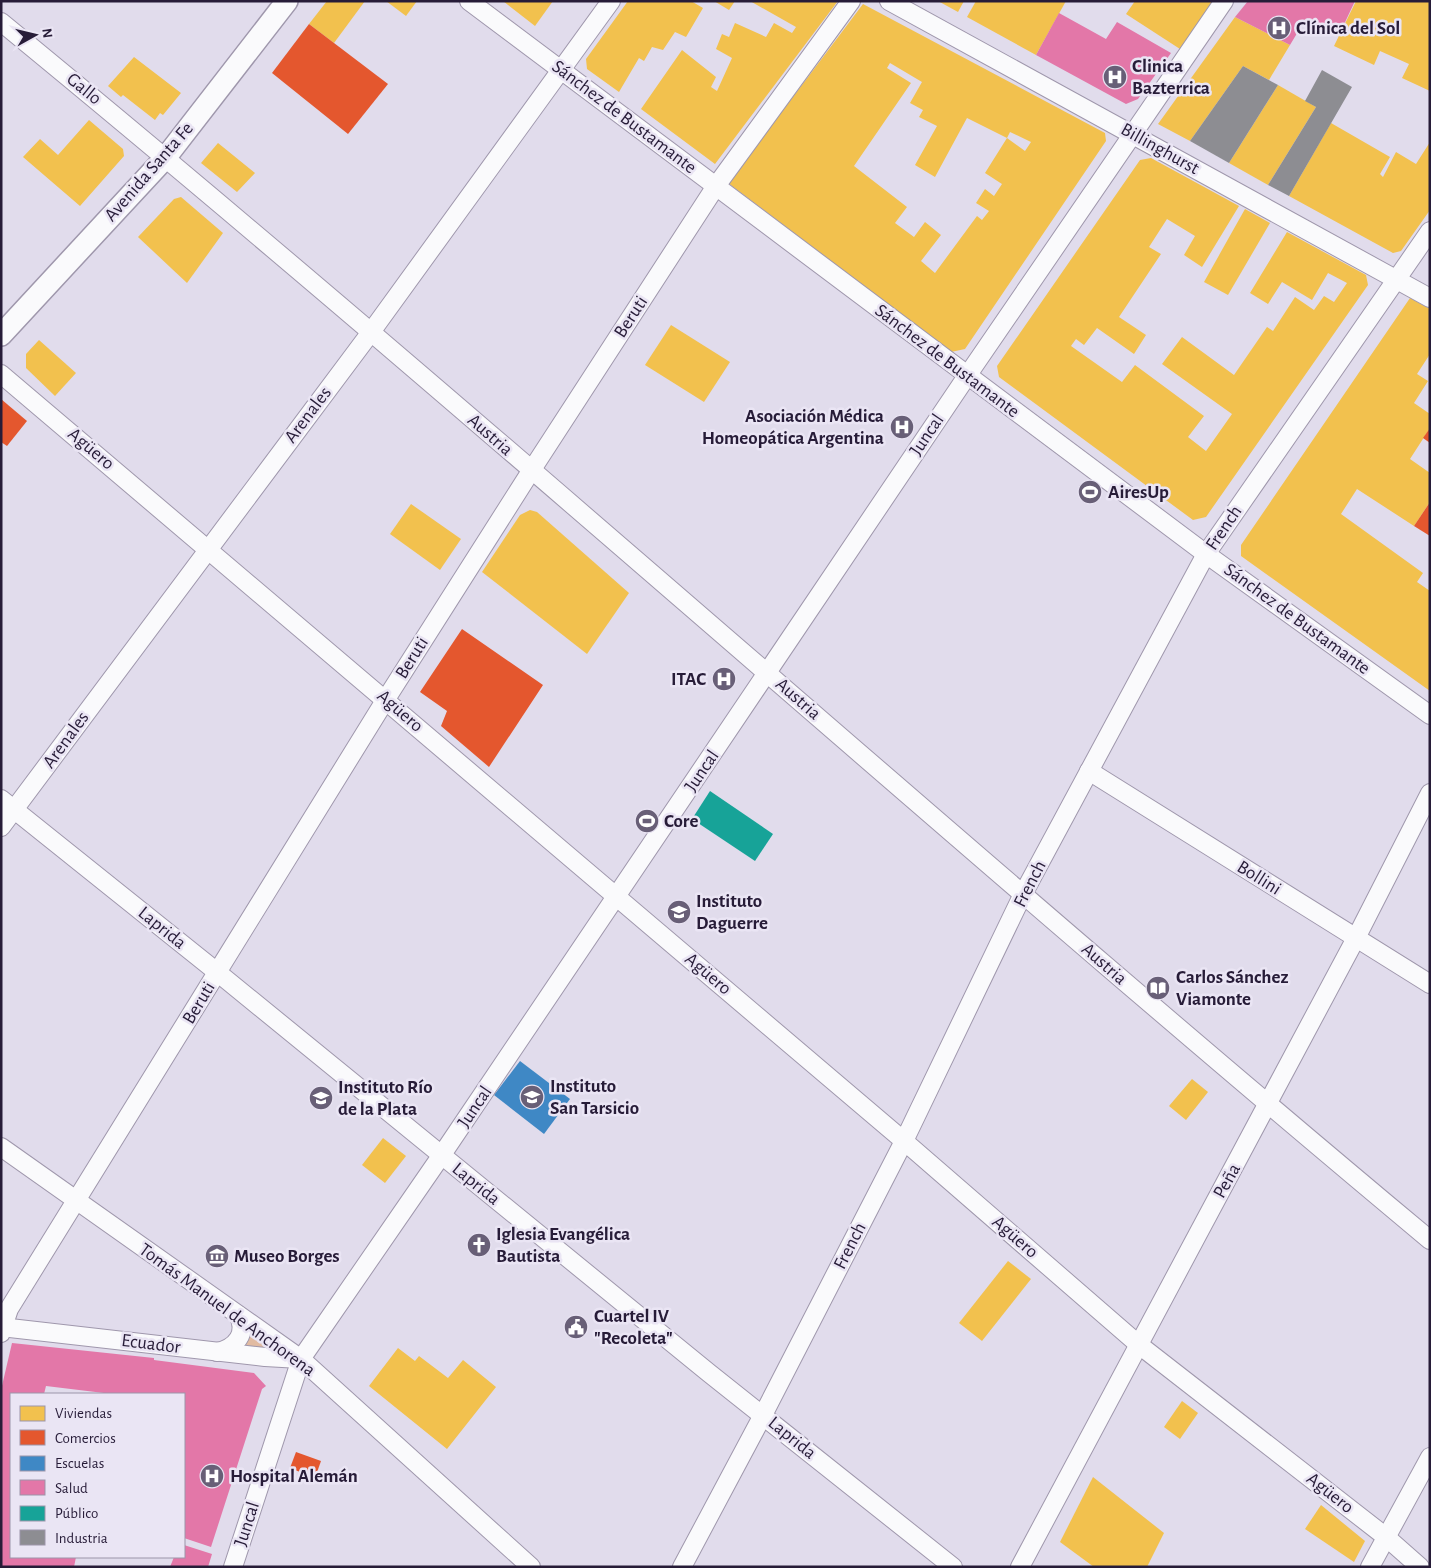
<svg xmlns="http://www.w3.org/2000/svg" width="1431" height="1568" font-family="'Alegreya Sans',sans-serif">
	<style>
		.green { fill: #e1bba2 }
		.homes { fill: #f2c14e; fill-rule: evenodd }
		.shops { fill: #e4572e }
		.schools { fill: #3f88c5 }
		.health { fill: #e377a8 }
		.public { fill: #17a398 }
		.industry { fill: #8d8d92 }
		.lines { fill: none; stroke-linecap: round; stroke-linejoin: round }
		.minor-casing { stroke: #9f97ac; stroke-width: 20 }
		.major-casing { stroke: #9f97ac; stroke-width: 24 }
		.minor { stroke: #fafafc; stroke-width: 18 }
		.major { stroke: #fafafc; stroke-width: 21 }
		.labels { text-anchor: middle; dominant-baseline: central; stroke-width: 5; stroke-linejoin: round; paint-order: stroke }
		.poi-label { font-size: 19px; font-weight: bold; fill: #271c38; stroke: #eae5f4; text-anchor: start }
		.street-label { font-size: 19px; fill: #271c38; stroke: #eae5f4 }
	</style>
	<rect width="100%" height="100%" fill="#e1dcec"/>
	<!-- green -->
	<path class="green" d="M246,1326L285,1354L235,1348Z"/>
	<!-- homes -->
	<g class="homes">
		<path d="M327,1H365L334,43L309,24Z"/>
		<path d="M386,1H417L406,16Z"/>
		<path d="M503,1H553L535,26Z"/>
		<path d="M628,1H691L703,8L686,37L675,32L663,50L652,47L644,61L639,58L619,92L587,69L586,59Z"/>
		<path d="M714,1H735L729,10Z"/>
		<path d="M750,1H838L715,164L641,109L682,50L716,77L711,87L717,91L732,58L716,49L722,34L729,37L735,23L766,37L774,23L792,33L796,27Z"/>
		<path d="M938,1H964L958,12Z"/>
		<path d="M976,1H1066L1036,55L967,17Z"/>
		<path d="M1135,1H1215L1180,49L1126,14Z"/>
		<path d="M1356,1L1430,2V91L1402,78L1409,64L1380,51L1374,65L1334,46Z"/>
		<path d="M863,4L1105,133L1106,141L965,349L951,352L728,183ZM890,63L922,82L910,103L923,110L919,117L937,126L915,165L935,177L967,118L1007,138L1010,132L1031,142L1025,151L1007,138L985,173L1002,184L994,196L985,189L976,203L989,211L982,220L977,216L935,273L921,261L941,235L925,222L914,237L895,223L907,207L854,166L911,83L887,68Z"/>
		<path d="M1235,17L1290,45L1269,80L1243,66L1190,141L1158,124Z"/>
		<path d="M134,57L181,93L163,115L160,113L155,120L123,95L121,97L108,86Z"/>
		<path d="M1278,85L1316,107L1268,185L1229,163Z"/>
		<path d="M89,120L123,149L124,156L80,206L23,157L40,139L58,155Z"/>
		<path d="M1331,123L1390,157L1380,174L1383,177L1396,152L1416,164L1430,142V210L1401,251L1393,253L1289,196Z"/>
		<path d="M218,143L255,173L237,192L201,163Z"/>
		<path d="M1151,158L1239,206L1202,267L1184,255L1195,236L1167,219L1149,247L1161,254L1119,317L1146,335L1134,354L1097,328L1084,345L1076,339L1071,346L1122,382L1135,365L1204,416L1188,437L1206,451L1232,414L1162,364L1182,337L1234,375L1267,327L1273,331L1295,297L1314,310L1324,296L1334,302L1347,283L1328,273L1312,300L1282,282L1268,304L1250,293L1287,232L1366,275L1368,285L1206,517L1193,520L999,377L997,366L1140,160Z"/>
		<path d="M181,197L223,233L187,283L138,237L174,199Z"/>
		<path d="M1245,209L1270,223L1228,295L1204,282Z"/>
		<path d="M1410,298L1430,309V354L1417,374L1428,381L1414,403L1430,414V428L1410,459L1430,473V502L1414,526L1357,489L1341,514L1423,573L1417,582L1430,591V691L1241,556V545Z"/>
		<path d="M671,325L730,362L704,402L645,365Z"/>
		<path d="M39,340L76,373L55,396L26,368V354Z"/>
		<path d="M411,504L461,539L440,570L390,534Z"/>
		<path d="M530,510L537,512L629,593L587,654L482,572L520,515Z"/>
		<path d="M1192,1079L1208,1092L1186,1120L1169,1106Z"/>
		<path d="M383,1138L406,1156L385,1183L362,1165Z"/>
		<path d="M1008,1261L1031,1279L982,1341L959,1323Z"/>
		<path d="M398,1348L415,1361L419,1356L448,1378L463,1360L496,1387L447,1449L369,1386Z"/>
		<path d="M1182,1401L1198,1413L1180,1439L1164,1427Z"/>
		<path d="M1093,1477L1164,1533L1147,1567H1094L1060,1542Z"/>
		<path d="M1321,1505L1365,1541L1354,1562L1305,1529Z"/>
	</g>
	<!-- shops -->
	<g class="shops">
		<path d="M309,24L388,84L348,134L272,73Z"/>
		<path d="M1,399L27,421L7,446L1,442Z"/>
		<path d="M1430,428V443L1423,438Z"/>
		<path d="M1430,502V536L1414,526Z"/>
		<path d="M462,629L543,685L489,767L441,726L447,711L420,692Z"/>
		<path d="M296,1452L321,1461L315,1478L290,1468Z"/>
	</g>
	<!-- schools -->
	<path class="schools" d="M520,1061L570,1099L544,1134L494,1095Z"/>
	<!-- health -->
	<g class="health">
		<path d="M1248,1H1355L1339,35L1305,20L1290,45L1235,17Z"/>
		<path d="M1059,13L1106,39L1117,22L1171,53L1138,99L1126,104L1036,55Z"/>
		<path d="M12,1343L154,1358V1360L254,1373L266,1386L262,1389L211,1547L184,1538V1394H112L46,1386L44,1394H11V1557H76L74,1567H1V1390Z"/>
		<path d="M184,1545L212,1554L208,1567H170L174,1557H184Z"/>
	</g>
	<!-- public -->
	<path class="public" d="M710,791L773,834L755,861L692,819Z"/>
	<!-- industry -->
	<g class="industry">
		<path d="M1243,66L1278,85L1229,163L1190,141Z"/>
		<path d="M1322,70L1352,87L1289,196L1268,185L1316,107L1305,101Z"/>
	</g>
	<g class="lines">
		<!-- minor casing -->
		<g class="minor-casing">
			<g id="minor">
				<path d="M469,1L1206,554L1430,715"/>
				<path d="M889,1L1430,298"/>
				<path d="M1,22C485,419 949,839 1430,1240"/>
				<path d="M1,374L904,1141L1138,1344L1386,1537L1420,1567"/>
				<path d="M1089,771L1430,984"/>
				<path d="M1,799L217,972L709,1373L953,1567"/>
				<path d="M1,827L371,332L611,1"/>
				<path d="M1,1147L301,1359L531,1567"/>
				<path d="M1,1327L265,1357L300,1359"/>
				<path d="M1,1333L9,1309L386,699L531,471L716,186L851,1"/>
				<path d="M217,1352C236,1348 248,1333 238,1315"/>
				<path d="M233,1567L301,1359L441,1156L967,376L1224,1"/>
				<path d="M682,1567L763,1415L904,1141L1023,894L1206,554L1430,231"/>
				<path d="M1020,1567L1356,938L1430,793"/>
				<path d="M1370,1567L1430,1457"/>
			</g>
		</g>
		<!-- major casing -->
		<g class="major-casing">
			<path id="major" d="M1,335L166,157L287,1"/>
		</g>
		<!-- minor -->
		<use href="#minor" class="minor"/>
		<!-- major -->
		<use href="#major" class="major"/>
	</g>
	<!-- icons -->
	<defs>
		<g id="hospital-disc" transform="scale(1.25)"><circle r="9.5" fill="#685f77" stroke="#eae5f4"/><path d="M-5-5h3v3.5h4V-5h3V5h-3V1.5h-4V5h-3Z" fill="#fff"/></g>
		<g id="stadium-disc" transform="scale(1.25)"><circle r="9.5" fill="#685f77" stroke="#eae5f4"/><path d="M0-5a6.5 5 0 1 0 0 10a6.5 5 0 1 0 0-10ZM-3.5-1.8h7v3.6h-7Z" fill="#fff"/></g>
		<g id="university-disc" transform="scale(1.25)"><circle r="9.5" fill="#685f77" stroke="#eae5f4"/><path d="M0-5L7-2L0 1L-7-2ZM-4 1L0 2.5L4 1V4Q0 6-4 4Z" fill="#fff"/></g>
		<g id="library-disc" transform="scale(1.25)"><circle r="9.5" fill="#685f77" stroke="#eae5f4"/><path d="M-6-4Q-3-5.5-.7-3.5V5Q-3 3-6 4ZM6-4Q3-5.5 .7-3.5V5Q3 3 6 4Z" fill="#fff"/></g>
		<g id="school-disc" transform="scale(1.25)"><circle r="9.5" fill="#685f77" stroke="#eae5f4"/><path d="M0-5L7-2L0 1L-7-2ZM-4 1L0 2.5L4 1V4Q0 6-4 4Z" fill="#fff"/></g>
		<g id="church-disc" transform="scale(1.25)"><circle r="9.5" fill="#685f77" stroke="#eae5f4"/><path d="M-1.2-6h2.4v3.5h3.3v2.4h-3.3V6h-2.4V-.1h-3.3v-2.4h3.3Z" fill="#fff"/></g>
		<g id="museum-disc" transform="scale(1.25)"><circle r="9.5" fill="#685f77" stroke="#eae5f4"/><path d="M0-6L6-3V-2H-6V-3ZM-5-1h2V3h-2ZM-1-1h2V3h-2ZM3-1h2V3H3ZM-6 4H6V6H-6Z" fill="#fff"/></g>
		<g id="civic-disc" transform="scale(1.25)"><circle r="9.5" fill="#685f77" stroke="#eae5f4"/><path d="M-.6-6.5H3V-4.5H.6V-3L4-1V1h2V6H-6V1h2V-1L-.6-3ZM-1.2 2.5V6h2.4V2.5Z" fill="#fff"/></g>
	</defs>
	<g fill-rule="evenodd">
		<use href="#hospital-disc" x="1279" y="28"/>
		<use href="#hospital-disc" x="1115" y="77"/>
		<use href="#hospital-disc" x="902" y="427"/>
		<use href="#stadium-disc" x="1090" y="492"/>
		<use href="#hospital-disc" x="724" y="679"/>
		<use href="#stadium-disc" x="647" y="821"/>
		<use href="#university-disc" x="679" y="912"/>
		<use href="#library-disc" x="1158" y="988"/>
		<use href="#school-disc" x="532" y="1097"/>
		<use href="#school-disc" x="321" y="1098"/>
		<use href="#church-disc" x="479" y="1245"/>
		<use href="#museum-disc" x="217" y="1256"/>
		<use href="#civic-disc" x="576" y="1327"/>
		<use href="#hospital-disc" x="212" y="1476"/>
	</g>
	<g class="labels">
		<!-- poi labels -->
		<g class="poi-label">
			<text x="1296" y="28">Clínica del Sol</text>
			<text x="1132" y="66">Clinica<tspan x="1132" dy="22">Bazterrica</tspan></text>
			<text x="884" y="416" text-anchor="end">Asociación Médica<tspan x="884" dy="22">Homeopática Argentina</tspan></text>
			<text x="1108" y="492">AiresUp</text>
			<text x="706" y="679" text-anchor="end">ITAC</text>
			<text x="664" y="821">Core</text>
			<text x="696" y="901">Instituto<tspan x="696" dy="22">Daguerre</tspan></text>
			<text x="1176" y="977">Carlos Sánchez<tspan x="1176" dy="22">Viamonte</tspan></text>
			<text x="550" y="1086">Instituto<tspan x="550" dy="22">San Tarsicio</tspan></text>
			<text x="338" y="1087">Instituto Río<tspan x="338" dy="22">de la Plata</tspan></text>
			<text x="496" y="1234">Iglesia Evangélica<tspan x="496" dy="22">Bautista</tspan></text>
			<text x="234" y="1256">Museo Borges</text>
			<text x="594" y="1316">Cuartel IV<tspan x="594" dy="22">"Recoleta"</tspan></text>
			<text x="230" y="1476">Hospital Alemán</text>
		</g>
		<!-- street labels -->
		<g class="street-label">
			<text transform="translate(84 89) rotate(39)">Gallo</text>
			<text transform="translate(624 117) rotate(37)">Sánchez de Bustamante</text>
			<text transform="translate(1160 149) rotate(29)">Billinghurst</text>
			<text transform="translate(149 172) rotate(-49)">Avenida Santa Fe</text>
			<text transform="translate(631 317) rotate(-57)">Beruti</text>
			<text transform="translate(947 361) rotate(37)">Sánchez de Bustamante</text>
			<text transform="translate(308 415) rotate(-53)">Arenales</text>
			<text transform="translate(490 435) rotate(41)">Austria</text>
			<text transform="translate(927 435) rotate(-56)">Juncal</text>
			<text transform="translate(91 449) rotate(40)">Agüero</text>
			<text transform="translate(1224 528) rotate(-56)">French</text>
			<text transform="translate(1297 619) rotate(36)">Sánchez de Bustamante</text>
			<text transform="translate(412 658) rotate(-58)">Beruti</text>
			<text transform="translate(798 699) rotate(41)">Austria</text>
			<text transform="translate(400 711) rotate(41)">Agüero</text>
			<text transform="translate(66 740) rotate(-54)">Arenales</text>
			<text transform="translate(702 771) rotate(-56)">Juncal</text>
			<text transform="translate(1259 878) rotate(32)">Bollini</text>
			<text transform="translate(1030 884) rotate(-63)">French</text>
			<text transform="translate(162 928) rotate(39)">Laprida</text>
			<text transform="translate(1104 964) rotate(41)">Austria</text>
			<text transform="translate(708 974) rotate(40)">Agüero</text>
			<text transform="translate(199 1003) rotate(-59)">Beruti</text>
			<text transform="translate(475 1107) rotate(-56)">Juncal</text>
			<text transform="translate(1227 1181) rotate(-61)">Peña</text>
			<text transform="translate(476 1184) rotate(39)">Laprida</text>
			<text transform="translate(1015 1237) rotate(41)">Agüero</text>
			<text transform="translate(850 1246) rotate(-63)">French</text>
			<text transform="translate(227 1310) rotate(36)">Tomás Manuel de Anchorena</text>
			<text transform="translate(151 1344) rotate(7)">Ecuador</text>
			<text transform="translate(792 1438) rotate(39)">Laprida</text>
			<text transform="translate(1330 1493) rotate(38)">Agüero</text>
			<text transform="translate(247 1524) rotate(-72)">Juncal</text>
		</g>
	</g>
	<!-- border -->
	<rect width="1431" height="1568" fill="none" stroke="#271c38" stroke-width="5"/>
	<!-- legend -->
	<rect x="10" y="1393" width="175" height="165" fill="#eae5f4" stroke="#9c95a9"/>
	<rect x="20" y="1406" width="25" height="15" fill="#f2c14e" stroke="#9c95a9"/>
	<text x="55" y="1418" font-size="15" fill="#271c38">Viviendas</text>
	<rect x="20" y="1430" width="25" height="15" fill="#e4572e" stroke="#9c95a9"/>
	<text x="55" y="1443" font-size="15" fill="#271c38">Comercios</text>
	<rect x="20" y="1456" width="25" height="15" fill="#3f88c5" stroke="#9c95a9"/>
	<text x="55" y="1468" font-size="15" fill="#271c38">Escuelas</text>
	<rect x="20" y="1480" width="25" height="15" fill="#e377a8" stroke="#9c95a9"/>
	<text x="55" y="1493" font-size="15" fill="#271c38">Salud</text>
	<rect x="20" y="1506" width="25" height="15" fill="#17a398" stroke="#9c95a9"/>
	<text x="55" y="1518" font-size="15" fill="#271c38">Público</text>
	<rect x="20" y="1530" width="25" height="15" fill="#8d8d92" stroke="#9c95a9"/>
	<text x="55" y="1543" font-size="15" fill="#271c38">Industria</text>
	<!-- north arrow -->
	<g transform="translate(35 35) rotate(82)" stroke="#eae5f4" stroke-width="4" paint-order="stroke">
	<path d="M0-4L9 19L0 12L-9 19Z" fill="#271c38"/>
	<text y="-8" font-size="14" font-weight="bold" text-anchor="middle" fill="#271c38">N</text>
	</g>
</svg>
